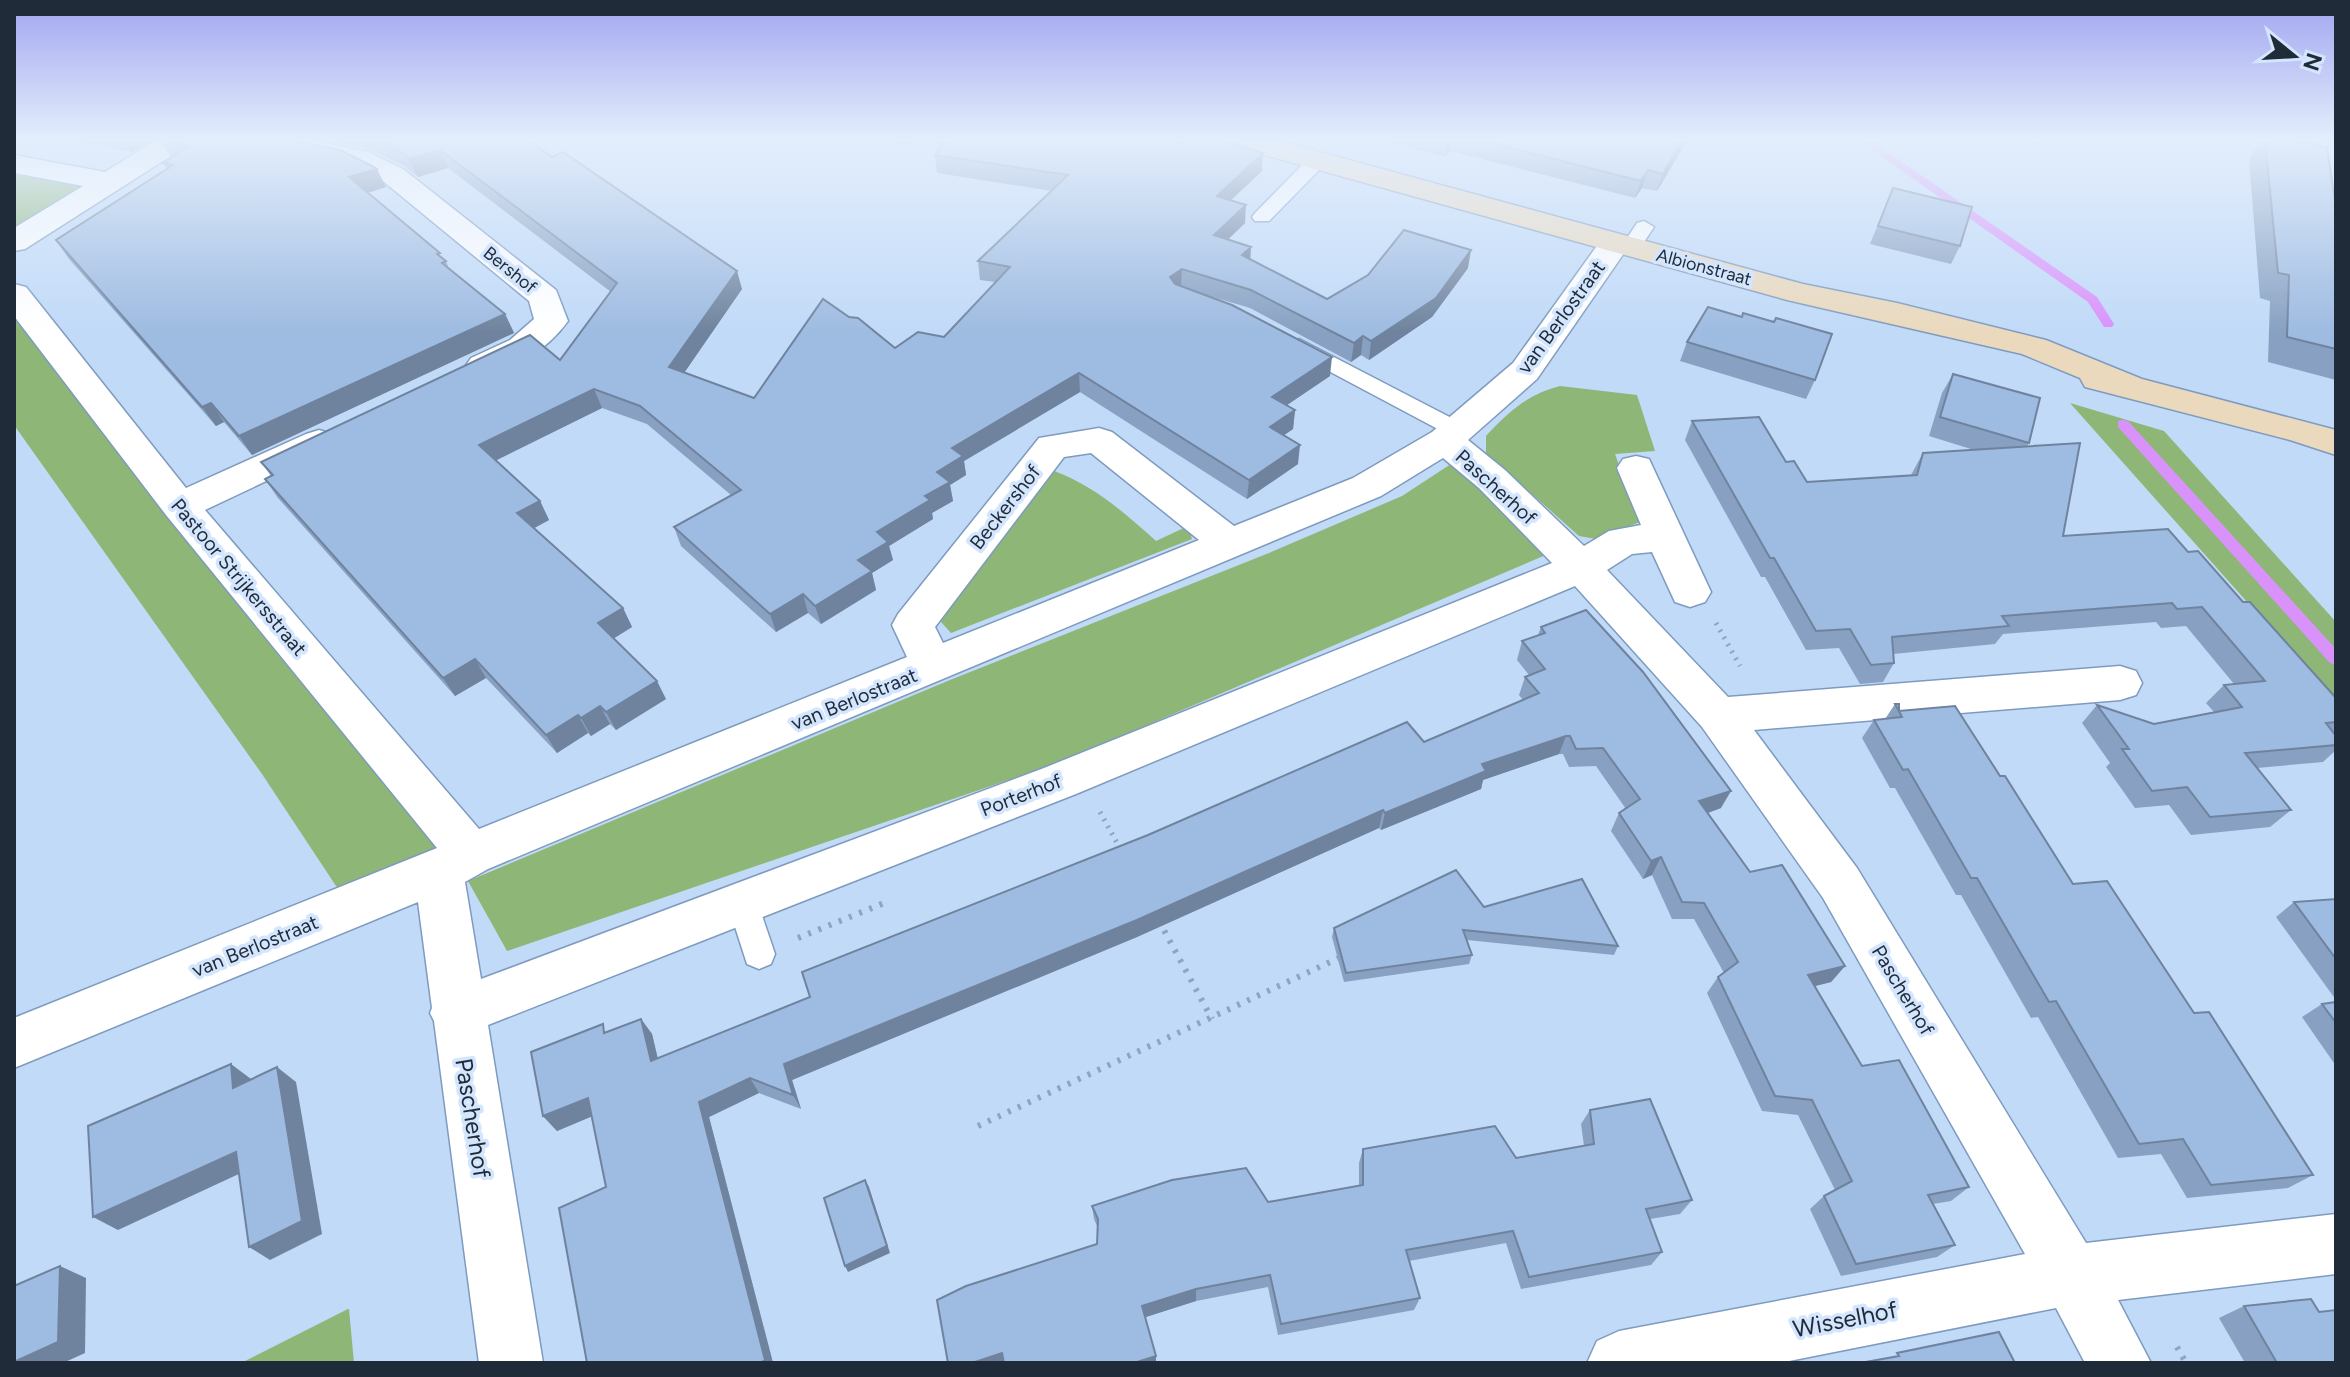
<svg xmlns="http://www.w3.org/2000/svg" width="2350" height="1377" font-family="Figtree,sans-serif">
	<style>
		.green { fill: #8eb676 }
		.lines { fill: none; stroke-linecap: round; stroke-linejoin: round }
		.stream { fill: #da92fb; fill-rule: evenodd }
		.lane-casing { stroke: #7e9bbf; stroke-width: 3 }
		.street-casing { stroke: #7e9bbf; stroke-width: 3 }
		.secondary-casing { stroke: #7e9bbf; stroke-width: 3 }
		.path-far1 { stroke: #8fa4bd; stroke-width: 5; stroke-dasharray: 2 6; stroke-linecap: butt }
		.path { stroke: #8fa4bd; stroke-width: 6; stroke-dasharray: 3 8; stroke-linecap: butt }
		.lane { fill: #fff; fill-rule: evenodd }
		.street { fill: #fff; fill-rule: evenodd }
		.secondary { fill: #ead9bd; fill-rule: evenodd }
		.wall { fill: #88a1c2 }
		.shaded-wall { fill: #6f839e }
		.building { fill: #9ebbe1; stroke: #6f839e; stroke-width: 2 }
		.labels { text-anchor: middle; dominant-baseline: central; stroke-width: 7; stroke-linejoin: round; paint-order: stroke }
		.far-street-label { font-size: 18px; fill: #1f2b39; stroke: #d4e6fe }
		.street-label { font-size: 20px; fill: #1f2b39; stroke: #d4e6fe }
		.near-street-label { font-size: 24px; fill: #1f2b39; stroke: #d4e6fe }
	</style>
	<rect width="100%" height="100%" fill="#c1daf8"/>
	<!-- green -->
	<g class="green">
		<path d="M14,168L77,179L81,187L76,194L14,234Z"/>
		<path d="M14,315L439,847L338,889L262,774L14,425Z"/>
		<path d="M1560,386L1637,395L1655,451L1615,454L1640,522L1596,539L1579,536L1486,453V436C1508,412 1528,394 1560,386Z"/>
		<path d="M2070,403L2164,431L2336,622V702Z"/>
		<path d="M1454,462L1548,554L1058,763L507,951L468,881L950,680L1269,553L1402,496Z"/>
		<path d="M1054,471C1093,485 1125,513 1156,541L1188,526L1192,539L951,633L941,622L946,608Z"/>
		<path d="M349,1309L354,1363H241L348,1309Z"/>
	</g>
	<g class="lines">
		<!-- stream -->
		<g class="stream">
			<path d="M1857,139H1869L2097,297L2114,324L2112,327H2104L2088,302Z"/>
			<path d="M2123,420L2128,421L2336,649V665L2330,663L2118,427V421Z"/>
		</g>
		<!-- lane casing -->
		<g class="lane-casing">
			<g id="lane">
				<path d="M1317,155L1326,161L1324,165L1269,221H1255L1252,217L1255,213L1310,157Z"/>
				<path d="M1644,221L1654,227L1638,251H1624L1621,247L1637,223Z"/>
				<path d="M1299,339L1465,425L1469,430L1465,435H1449L1291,351L1288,346Z"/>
				<path d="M743,888L754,892L775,954L771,964L759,969L747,964L727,902L732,892Z"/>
			</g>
		</g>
		<!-- street casing -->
		<g class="street-casing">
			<g id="street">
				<path d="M158,139H192L188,145L25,249L14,251V228L83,186L14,173V155L105,172Z"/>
				<path d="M244,139H304L368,152L403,169L556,290L568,321C549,348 504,381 471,372L466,365L471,358L510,340L534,319L529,301L383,181L350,165L258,148L248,145Z"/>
				<path d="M1615,234L1626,236L1631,243L1537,379L1468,440L1505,470L1584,546L1609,531L1641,525L1617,468L1623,459L1636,456L1649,459L1711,592L1705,602L1690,607L1675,602L1652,552L1632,554L1607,570L1728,697L2120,666L2136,671L2142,683L2136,695L2120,700L1754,730L1857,868L2086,1243L2336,1214V1274L2118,1300L2151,1363H2085L2056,1308L1779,1363H1587L1597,1341L1619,1331L2025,1254L1823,898L1702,727L1575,586L1076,794L488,1025L543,1363H479L434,1021L430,1013L432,1008L418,902L14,1068V1018L437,848L166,515L14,316V284L26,287L186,488L306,434L319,430L332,434L338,442L332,450L205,510L479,829L907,657L892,625L898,614L1039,438L1099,428L1112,432L1234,526L1353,478L1432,432L1513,363L1604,236ZM1091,453L1199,540L943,643L935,627L1064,457ZM1443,458L1479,488L1552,563L1044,768L481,979L465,882L488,869L1381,496Z"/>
			</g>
		</g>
		<!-- secondary casing -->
		<g class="secondary-casing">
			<path id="secondary" d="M1225,139H1272L1803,284L1897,303L2046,340L2142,379L2336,430V455L2290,440L2085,387L2080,378L2022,354L1787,300L1229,145Z"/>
		</g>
		<!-- path-far1 -->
		<g class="path-far1">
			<path d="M1716,623L1740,666"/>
			<path d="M1100,812L1122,852"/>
		</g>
		<!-- path -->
		<g class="path">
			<path d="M1159,921L1212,1019"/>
			<path d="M798,938L889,901"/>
			<path d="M978,1126L1341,957"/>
			<path d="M2177,1347L2186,1363"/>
		</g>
		<!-- lane -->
		<use href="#lane" class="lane"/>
		<!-- street -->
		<use href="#street" class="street"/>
		<!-- secondary -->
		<use href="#secondary" class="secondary"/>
	</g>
	<!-- wall -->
	<g class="wall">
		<path d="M61,139H153L132,152Z"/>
		<path d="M164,139L386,187L367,193L446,261L449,269L505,314L514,333L252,455L224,422L216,426L69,259L56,240L167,169L163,163L171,157L161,141Z"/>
		<path d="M319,139H527L742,289L684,373L754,398L895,348L944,337L995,282L980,280L978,261L1052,191L937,173L935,155L938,152L936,139H1173L1262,171L1231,200L1245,223L1228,239L1250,259L1327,299L1468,268L1432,317L1369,360L1361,355L1351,362L1250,308L1196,292L1330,376L1286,405L1295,410L1293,429L1284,435L1298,464L1247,499L1080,392L964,461L966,475L950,485L953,501L932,513L933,519L889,546L893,560L872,573L876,590L821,624L808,613L776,632L681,546L674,527L731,495L647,424L602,408L496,460L540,501L549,520L534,528L623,608L632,627L614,638L666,699L616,730L610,724L591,736L588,733L557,753L486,678L455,696L278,498L265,479L271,476L261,462L560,360L611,292L448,168L418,177L404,166L369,149Z"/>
		<path d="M884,139H917L909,146Z"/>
		<path d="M1376,139H1688L1657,191L1642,188L1635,198L1450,151L1445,157Z"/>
		<path d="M2262,139H2287L2336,208V380L2268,362L2270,301L2260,298L2249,159Z"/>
		<path d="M1893,188L1960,246L1951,264L1870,244Z"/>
		<path d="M1687,342L1815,380L1806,399L1680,361Z"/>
		<path d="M1953,374L2029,443L2027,446L2063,536L2188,552L2243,602L2336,698V750L2323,762L2257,768L2291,810L2270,827L2191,835L2169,805L2135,808L2106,767L2110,763L2082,723L2097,705L2154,724L2214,712L2206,703L2224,685L2234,684L2186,626L2161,628L2156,622L2003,634L1995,644L1893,654L1894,663L1883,682L1860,684L1839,648L1806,650L1765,577H1761L1685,440L1692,421L1786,462L1807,482L1911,475L1923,453L1974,450L1929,436L1942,393Z"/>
		<path d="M1541,627L1721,808L1708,813L1750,872L1845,966L1831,982L1815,986L1862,1066L1969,1187L1951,1201L1933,1204L1955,1245L1937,1257L1841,1276L1810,1209L1824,1196L1835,1190L1798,1115L1762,1111L1707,993L1718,977L1724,973L1694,919H1672L1652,875L1643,879L1611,831L1619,813L1626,809L1596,766L1569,767L1563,754H1559L1483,780L1481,789L1381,830L1379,828L1137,937L792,1080L801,1109L759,1093L709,1117L773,1363H587L606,1187L592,1116L557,1131L543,1116L609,1031L641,1019L652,1034L658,1059L810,997L1523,700L1519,695L1525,677L1529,675L1517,660L1522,641L1538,635Z"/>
		<path d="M1895,704L1899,711L2000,776L2073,884L2194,1013L2313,1175L2288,1188L2187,1198L2161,1154L2118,1158L2038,1017L2031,1018L1961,895H1956L1895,788H1890L1862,738L1874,720L1885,719Z"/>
		<path d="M2336,899V1000L2276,917L2294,902Z"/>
		<path d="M1484,907L1618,946L1614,955L1467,940L1472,955L1469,964L1344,982L1332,937L1334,928Z"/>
		<path d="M2336,1002V1066L2302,1017L2322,1004Z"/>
		<path d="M1590,1110L1692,1200L1680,1214L1650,1219L1662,1252L1651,1265L1521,1289L1506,1243L1409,1261L1420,1298L1414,1310L1278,1335L1268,1287L1196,1301L1145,1317L1097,1244L1098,1228L1094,1219L1092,1206L1268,1202L1359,1186V1163L1363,1149L1516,1158L1584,1146L1581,1124Z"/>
		<path d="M2244,1306L2336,1363H2245L2219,1318Z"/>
	</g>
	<!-- shaded-wall -->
	<g class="shaded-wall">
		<path d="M124,139H153L132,152Z"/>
		<path d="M908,139H917L909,146Z"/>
		<path d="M1448,139H1452L1450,151L1445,157Z"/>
		<path d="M1683,139H1688L1657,191L1663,174Z"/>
		<path d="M440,150L448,168L418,177L409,159Z"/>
		<path d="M1263,153L1262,171L1216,214L1217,196Z"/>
		<path d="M377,169L386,187L358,196L349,177Z"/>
		<path d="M1648,170L1642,188L1635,198L1641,181Z"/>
		<path d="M1246,205L1245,223L1214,253V235Z"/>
		<path d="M1251,247L1250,266L1242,255Z"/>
		<path d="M1471,250L1468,268L1432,317L1369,360L1371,341Z"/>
		<path d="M1182,269L1181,287L1170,295V277Z"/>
		<path d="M737,271L742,289L675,386L669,367Z"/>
		<path d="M505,314L514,333L252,455L239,436Z"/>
		<path d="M1363,336L1361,355L1351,362L1354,343Z"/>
		<path d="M1332,357L1330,376L1271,416L1272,397Z"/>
		<path d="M1079,373L1080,392L964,461L966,475L950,485L953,501L932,513L933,519L889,546L893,560L872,573L876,590L821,624L815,606L858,560L877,532L925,496L937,472L952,448Z"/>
		<path d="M594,389L602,408L489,464L479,445Z"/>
		<path d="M211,403L224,422L216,426L202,407Z"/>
		<path d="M1295,410L1293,429L1268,446L1270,427Z"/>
		<path d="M1300,445L1298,464L1247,499L1249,480Z"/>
		<path d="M540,501L549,520L527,532L517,513Z"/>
		<path d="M803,594L808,613L776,632L770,614Z"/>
		<path d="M623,608L632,627L608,642L598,623Z"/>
		<path d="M475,659L486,678L455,696L443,678Z"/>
		<path d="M657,681L666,699L616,730L606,712Z"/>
		<path d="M600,706L610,724L591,736L581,718Z"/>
		<path d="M578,715L588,733L557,753L546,735Z"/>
		<path d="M1566,736L1559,754L1483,780L1481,789L1381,830L1385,813L1482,764Z"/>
		<path d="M1731,791L1721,808L1690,819L1699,801Z"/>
		<path d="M1383,810L1379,828L1137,937L792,1080L801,1109L793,1095L784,1064Z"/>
		<path d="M1661,857L1652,875L1643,879L1651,861Z"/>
		<path d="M1845,966L1831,982L1795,991L1808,975Z"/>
		<path d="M641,1019L652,1034L662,1077L651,1061Z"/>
		<path d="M231,1064L251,1079L253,1102L233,1088Z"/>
		<path d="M277,1067L296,1082L322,1234L270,1260L249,1247Z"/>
		<path d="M750,1078L759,1093L709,1117L773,1363H760L699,1102Z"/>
		<path d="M588,1098L600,1113L557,1131L543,1116Z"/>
		<path d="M236,1152L256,1166L118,1230L93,1217Z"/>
		<path d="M865,1180L869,1187L890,1253L848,1272L845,1266Z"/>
		<path d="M60,1266L86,1278L85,1353L63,1363H14Z"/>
		<path d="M1196,1289V1301L1143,1318L1142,1306Z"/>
		<path d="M1002,1353L1006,1363H972Z"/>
		<path d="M1156,1356V1363H1134Z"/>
	</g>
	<!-- building -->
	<g class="building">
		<path d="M164,139H284L340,150L372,166L377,169L349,177L440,253L437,254L446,261L442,263L505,314L239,436L211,403L202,407L56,240L173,165L163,163L190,146L161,141Z"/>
		<path d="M376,139H527L552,157L563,152L737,271L669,367L754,398L823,299L849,317L858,318L895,348L918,332L944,337L1010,267L978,261L1068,175L935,155L947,140L943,139H1173L1183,142L1186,139H1215L1263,153L1217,196L1246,205L1214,235L1251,247L1242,255L1327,299L1368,275L1404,230L1471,250L1436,298L1371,341L1363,336L1354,343L1251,290L1182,269L1170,277L1175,284L1232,305L1332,357L1272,397L1295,410L1270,427L1300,445L1249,480L1079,373L952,448L963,456L937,472L950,482L925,496L930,500L877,532L888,542L858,560L872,571L815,606L803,594L770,614L674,527L741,490L640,406L594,389L479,445L540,501L517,513L623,608L598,623L657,681L606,712L600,706L581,718L578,715L546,735L475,659L443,678L265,479L273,475L261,462L530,335L560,360L617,283L440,150L409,159L396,148Z"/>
		<path d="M1475,139H1683L1663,174L1648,170L1641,181Z"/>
		<path d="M2265,139H2287L2327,147L2336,208V349L2287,337L2289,275L2278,273Z"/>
		<path d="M1893,188L1972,207L1960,246L1878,226Z"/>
		<path d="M1708,307L1742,317L1743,313L1774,322L1776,318L1832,334L1815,380L1687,342Z"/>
		<path d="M1953,374L2040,398L2029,443L1940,417Z"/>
		<path d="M1759,417L1786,462L1794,461L1807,482L1917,475L1923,453L2080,443L2063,536L2168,529L2188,552L2198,551L2243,602H2250L2336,698V722L2326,723L2336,736V745L2245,753L2291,810L2210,817L2187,787L2152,791L2122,749H2129L2097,705L2154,724L2242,707L2224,685L2265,681L2202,607L2177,609L2172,603L2002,616L2009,626L1892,637L1894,663L1871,665L1850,629L1816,631L1774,558H1770L1692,421Z"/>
		<path d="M1586,610L1643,672L1731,791L1699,801L1750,872L1782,865L1845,966L1808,975L1862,1066L1899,1060L1969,1187L1928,1195L1955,1245L1856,1264L1824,1196L1852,1181L1812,1100L1775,1096L1718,977L1738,962L1704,903L1682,902L1661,857L1651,861L1619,813L1640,799L1603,748L1576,749L1570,736H1566L1482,764L1486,771L1385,813L1383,810L1137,920L784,1064L793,1095L750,1078L699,1102L765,1360L760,1363H587L559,1208L606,1187L588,1098L543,1116L531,1052L603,1024L604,1033L641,1019L651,1061L810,997L802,972L1148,835L1407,722L1424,742L1539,693L1525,677L1545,669L1522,641L1545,633L1541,627Z"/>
		<path d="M1895,704H1899V711L1955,706L2000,776H2005L2073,884L2107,881L2194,1013L2209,1012L2313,1175L2211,1185L2183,1139L2139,1144L2056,1001L2049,1002L1977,878H1971L1908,769L1903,770L1874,720L1902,717Z"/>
		<path d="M1456,870L1484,907L1582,879L1618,946L1463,930L1472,955L1346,973L1334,928Z"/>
		<path d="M2336,899V959L2294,902Z"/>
		<path d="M2336,1002V1023L2322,1004Z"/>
		<path d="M231,1064L233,1088L277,1067L302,1221L249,1247L236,1152L93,1217L88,1126Z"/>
		<path d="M1650,1099L1692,1200L1646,1209L1662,1252L1529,1277L1513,1231L1406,1250L1420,1298L1281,1324L1270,1275L1196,1289L1142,1306L1156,1356L1134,1363H1004L1002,1353L972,1363H948L937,1300L966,1286L1097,1244L1098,1219L1092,1206L1172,1180L1246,1168L1268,1202L1363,1185V1149L1495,1126L1516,1158L1594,1144L1590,1110Z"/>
		<path d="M865,1180L887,1246L845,1266L824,1198Z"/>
		<path d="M60,1266L58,1342L14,1362V1286Z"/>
		<path d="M2311,1299L2319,1312L2336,1310V1363H2277L2244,1306Z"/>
		<path d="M1999,1332L2015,1363H1860L1899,1356L1897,1353Z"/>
	</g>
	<!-- sky -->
	<linearGradient id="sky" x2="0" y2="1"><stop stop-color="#a2a6f0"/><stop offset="0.42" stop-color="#e3eefc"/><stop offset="1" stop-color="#e3eefc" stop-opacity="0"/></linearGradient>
	<rect width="2350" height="332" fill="url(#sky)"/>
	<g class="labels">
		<!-- far-street labels -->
		<g class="far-street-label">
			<text transform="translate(1704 267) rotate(15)">Albionstraat</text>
			<text transform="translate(510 270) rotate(39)">Bershof</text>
		</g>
		<!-- street labels -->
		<g class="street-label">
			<text transform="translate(1561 317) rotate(-54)">van Berlostraat</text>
			<text transform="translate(1496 487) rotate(42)">Pascherhof</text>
			<text transform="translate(1005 507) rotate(-52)">Beckershof</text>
			<text transform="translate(239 577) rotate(50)">Pastoor Strijkersstraat</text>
			<text transform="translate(854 699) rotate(-22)">van Berlostraat</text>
			<text transform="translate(1021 795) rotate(-21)">Porterhof</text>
			<text transform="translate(255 946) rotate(-22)">van Berlostraat</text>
			<text transform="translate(1903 990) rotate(59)">Pascherhof</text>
		</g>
		<!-- near-street labels -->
		<g class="near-street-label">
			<text transform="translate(473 1118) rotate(81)">Pascherhof</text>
			<text transform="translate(1845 1319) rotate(-11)">Wisselhof</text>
		</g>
	</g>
	<!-- border -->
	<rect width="2350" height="1377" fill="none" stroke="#1f2b39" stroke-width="32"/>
	<!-- north arrow -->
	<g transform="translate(2294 56) rotate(108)" stroke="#d4e6fe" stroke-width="6" paint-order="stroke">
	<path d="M0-6L14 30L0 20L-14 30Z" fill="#1f2b39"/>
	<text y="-12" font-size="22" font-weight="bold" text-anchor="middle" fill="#1f2b39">N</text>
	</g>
</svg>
